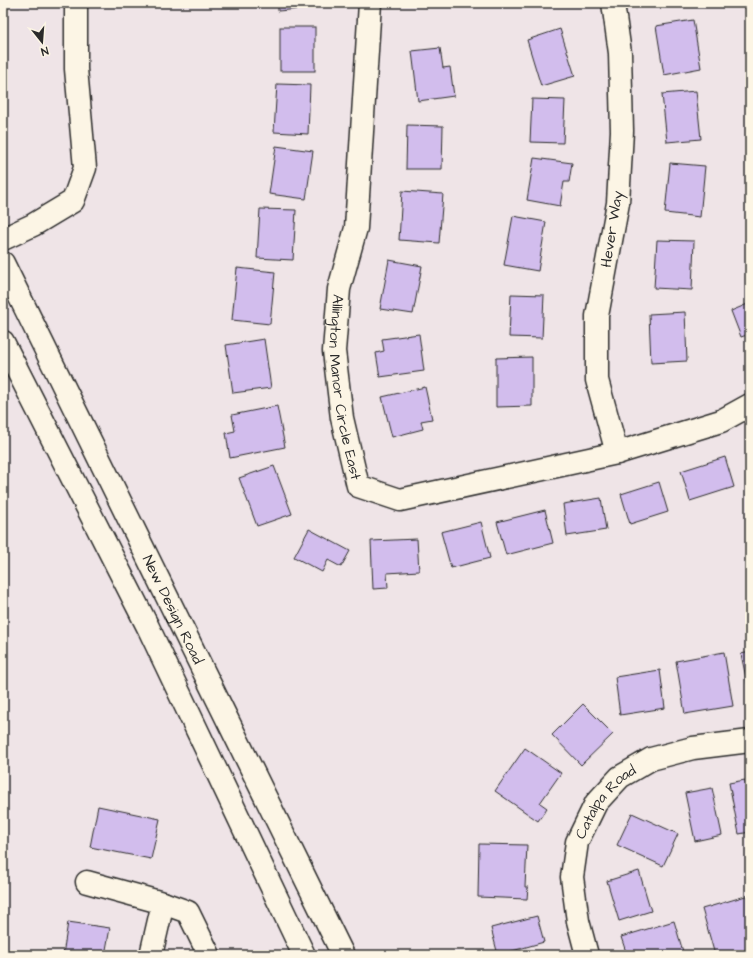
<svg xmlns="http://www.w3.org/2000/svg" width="753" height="958" font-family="'Architects Daughter',sans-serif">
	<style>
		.building { fill: #d2bded; stroke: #2b2b2b }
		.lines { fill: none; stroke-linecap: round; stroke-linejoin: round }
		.minor-casing { stroke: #2b2b2b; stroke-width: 25 }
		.major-casing { stroke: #2b2b2b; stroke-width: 25 }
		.minor { stroke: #fcf5e5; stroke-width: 22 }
		.major { stroke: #fcf5e5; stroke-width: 22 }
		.labels { text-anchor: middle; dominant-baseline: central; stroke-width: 3; stroke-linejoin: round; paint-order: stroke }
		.street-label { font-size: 15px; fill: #2b2b2b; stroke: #fcf5e5 }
	</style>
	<rect width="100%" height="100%" fill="#efe4e7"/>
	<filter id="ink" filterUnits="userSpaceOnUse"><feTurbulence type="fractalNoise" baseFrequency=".025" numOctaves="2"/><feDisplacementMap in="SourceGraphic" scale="8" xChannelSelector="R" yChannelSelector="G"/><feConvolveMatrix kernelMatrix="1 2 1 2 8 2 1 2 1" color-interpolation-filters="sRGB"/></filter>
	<g filter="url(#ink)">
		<!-- building -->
		<g class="building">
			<path d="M278,3H310L311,8L278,11Z"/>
			<path d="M693,20L701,68L664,75L656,26Z"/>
			<rect x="280" y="27" width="35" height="44"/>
			<path d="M560,29L575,76L541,86L527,40Z"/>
			<path d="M440,48L443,68L450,67L454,96L418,101L412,51Z"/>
			<path d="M277,84L310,85L308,134L274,132Z"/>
			<path d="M696,91L701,139L667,142L662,94Z"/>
			<path d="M532,99L565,100L563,143L530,142Z"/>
			<path d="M407,125L443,126L442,169H406Z"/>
			<path d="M276,146L313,151L306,199L269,194Z"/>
			<path d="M534,158L572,163L569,182H564L560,206L527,200Z"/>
			<path d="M670,163L705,166L700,217L665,213Z"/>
			<path d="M402,191L443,194L439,243L399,240Z"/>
			<path d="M260,209L296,210L293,260L257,258Z"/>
			<path d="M513,216L546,222L538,271L504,265Z"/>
			<path d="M657,240L694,241L692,290L654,288Z"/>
			<path d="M389,260L422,266L413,314L380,309Z"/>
			<path d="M237,268L275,272L270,324L232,320Z"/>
			<path d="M511,294L544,295L542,338L509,337Z"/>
			<path d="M750,303V334L741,337L731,311Z"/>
			<path d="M685,312L687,361L651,363L649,314Z"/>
			<path d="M419,334L424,371L380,377L376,353L384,351L382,339Z"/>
			<path d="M264,339L271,388L233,393L226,345Z"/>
			<path d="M532,357V406L496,407V358Z"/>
			<path d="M425,387L432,419L421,421L423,429L392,437L382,397Z"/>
			<path d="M277,406L285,447L230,458L226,433L235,431L232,415Z"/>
			<path d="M725,457L734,487L690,501L681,471Z"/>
			<path d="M274,466L292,514L257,526L239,478Z"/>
			<path d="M659,482L668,512L630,524L621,494Z"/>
			<path d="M601,498L606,530L567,536L563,504Z"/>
			<path d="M545,510L553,543L506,555L497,522Z"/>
			<path d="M481,522L490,558L451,568L441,532Z"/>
			<path d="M309,529L350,551L341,567L328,560L322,572L294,557Z"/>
			<path d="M417,539L419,571L387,573L388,588L373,589L371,541Z"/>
			<path d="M724,652L733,706L685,714L676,661Z"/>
			<path d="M750,652V697L741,654Z"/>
			<path d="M660,670L665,708L620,715L615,677Z"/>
			<path d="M583,704L613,734L581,765L552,735Z"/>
			<path d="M525,748L561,773L540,803L547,808L538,821L495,791Z"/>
			<path d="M745,780L747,791L750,790V832L739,834L729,783Z"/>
			<path d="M712,788L722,835L695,841L685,793Z"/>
			<path d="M98,806L160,819L151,859L90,847Z"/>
			<path d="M632,813L678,834L663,866L617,845Z"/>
			<path d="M479,844L527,845L525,887H528L527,899L478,897Z"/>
			<path d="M639,871L651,911L619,921L607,881Z"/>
			<path d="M749,895L750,900V949L730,955H715L702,909Z"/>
			<path d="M537,916L544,942L498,955L491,928Z"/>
			<path d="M674,921L684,955H627L621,937Z"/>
			<path d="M68,922L110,928L105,955H63Z"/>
		</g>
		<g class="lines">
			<!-- minor casing -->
			<g class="minor-casing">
				<g id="minor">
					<path id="s1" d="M370,3L356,228L339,289L334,351L342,418L358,486L400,500L617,453L721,421L750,405"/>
					<path d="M613,3L620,53L622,131L618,203L597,316V380L617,453"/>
					<path d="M3,239L33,225L73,201L85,168L76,69V3"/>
					<path d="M87,882L163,903L188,912L209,955"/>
					<path d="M151,955L163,903"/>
					<path id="s2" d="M587,955L578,921L572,877L577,842L596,803L620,777L651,759L693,748L750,741"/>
				</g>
			</g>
			<!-- major casing -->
			<g class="major-casing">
				<g id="major">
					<path id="s3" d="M3,263L343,955"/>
					<path d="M3,342L148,627L304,955"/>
				</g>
			</g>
			<!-- minor -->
			<use href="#minor" class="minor"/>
			<!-- major -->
			<use href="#major" class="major"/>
		</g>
	</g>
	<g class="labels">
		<!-- street labels -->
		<g class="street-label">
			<text transform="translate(612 229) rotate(-81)">Hever Way</text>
			<text stroke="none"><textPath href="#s1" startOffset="388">Allington Manor Circle East</textPath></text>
			<text stroke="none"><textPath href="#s3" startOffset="386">New Design Road</textPath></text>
			<text stroke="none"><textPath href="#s2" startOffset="165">Catalpa Road</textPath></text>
		</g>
	</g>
	<!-- margin -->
	<rect width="753" height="958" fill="none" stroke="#fcf5e5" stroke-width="16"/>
	<rect x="8" y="8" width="737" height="942" fill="none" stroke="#2b2b2b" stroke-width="1.5" filter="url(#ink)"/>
	<!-- north arrow -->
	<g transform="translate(42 42) rotate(163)" stroke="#fcf5e5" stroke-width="3" paint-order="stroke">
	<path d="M0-3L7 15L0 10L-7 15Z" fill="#2b2b2b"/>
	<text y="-6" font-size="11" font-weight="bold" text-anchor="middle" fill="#2b2b2b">N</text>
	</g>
</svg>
